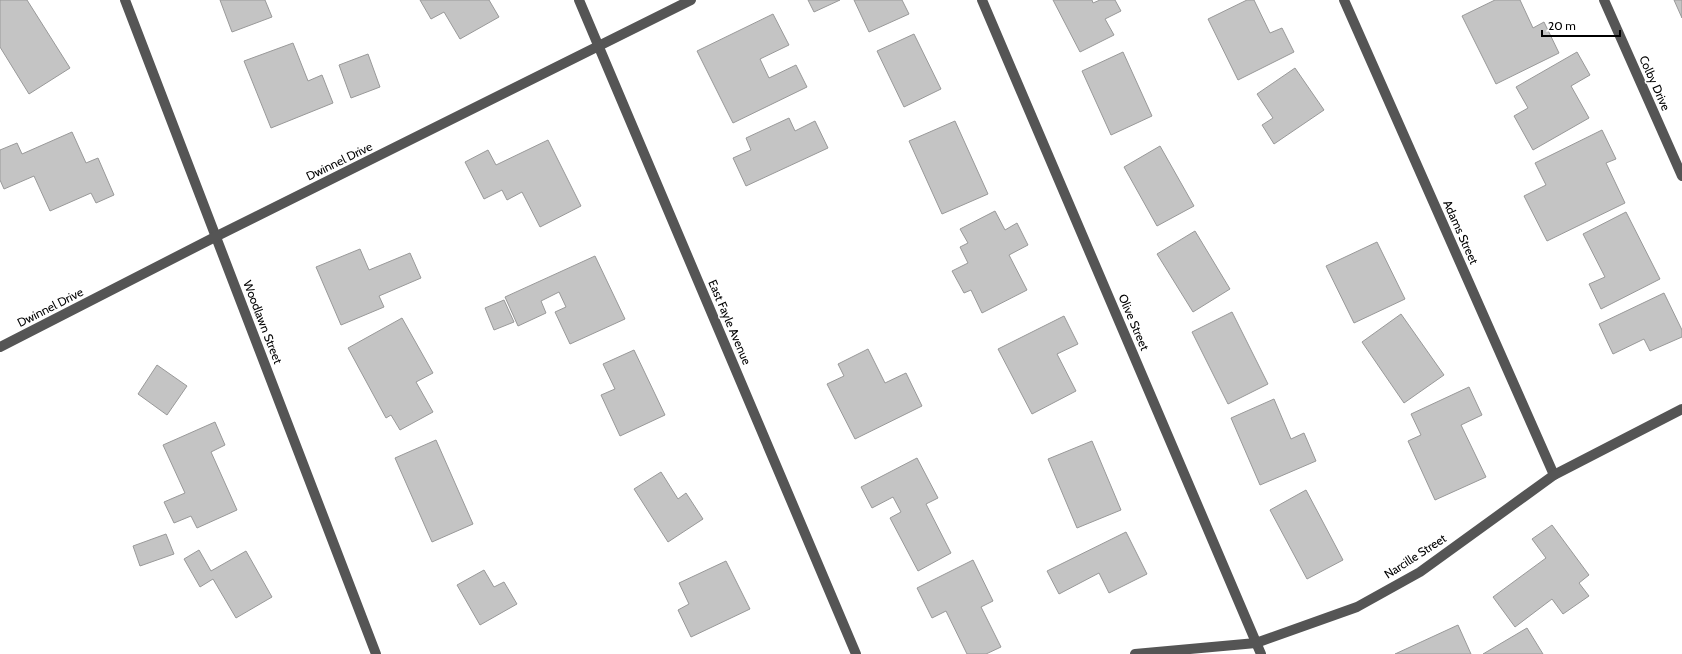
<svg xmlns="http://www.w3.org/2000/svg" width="1682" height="654" font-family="Cabin,sans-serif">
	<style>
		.building { fill: #c4c4c4; stroke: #999 }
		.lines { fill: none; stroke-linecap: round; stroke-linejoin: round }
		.minor { stroke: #555; stroke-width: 10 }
		.labels { text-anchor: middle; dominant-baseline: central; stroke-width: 3; stroke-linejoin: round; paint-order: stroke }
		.street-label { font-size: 12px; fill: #000; stroke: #fff }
	</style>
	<rect width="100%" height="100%" fill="#fff"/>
	<!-- building -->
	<g class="building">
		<path d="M0,0H27L70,68L29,94L0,47Z"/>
		<path d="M220,0H265L272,17L232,32Z"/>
		<path d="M420,0H489L499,17L460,39L444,12L431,19Z"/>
		<path d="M808,0H840L814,12Z"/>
		<path d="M854,0H902L909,14L869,32Z"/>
		<path d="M1053,0H1092L1093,3L1100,0H1115L1121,11L1105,19L1114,35L1080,52Z"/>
		<path d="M1247,0H1254L1270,33L1282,28L1294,52L1238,80L1208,19Z"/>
		<path d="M1495,0H1520L1533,28L1544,22L1559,53L1496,84L1462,16Z"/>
		<path d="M1674,0H1682V18Z"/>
		<path d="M773,14L789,45L760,59L769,78L796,65L807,87L733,123L697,51Z"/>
		<path d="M914,34L941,89L904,107L877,51Z"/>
		<path d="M293,43L308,81L322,75L333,103L271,128L244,61Z"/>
		<path d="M1123,52L1152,116L1111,135L1082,71Z"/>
		<path d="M1577,52L1590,75L1571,86L1589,118L1533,150L1514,116L1528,108L1516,87Z"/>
		<path d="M368,54L380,87L351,98L339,65Z"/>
		<path d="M1295,68L1324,110L1274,144L1262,125L1273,118L1257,94Z"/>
		<path d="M789,118L795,131L815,121L828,148L746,186L733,158L751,150L746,138Z"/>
		<path d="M955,121L988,194L942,214L909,141Z"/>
		<path d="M1602,130L1616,159L1606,163L1625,203L1547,241L1524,196L1546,185L1535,163Z"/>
		<path d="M72,132L86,163L98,158L114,195L96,203L91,193L50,211L34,176L4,189L0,180V150L17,143L22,154Z"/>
		<path d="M548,140L581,206L540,227L522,192L507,200L502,190L484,199L465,162L488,150L496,165Z"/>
		<path d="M1160,146L1194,206L1157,226L1124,167Z"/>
		<path d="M995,211L1005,230L1017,223L1028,245L1009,255L1027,290L982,313L971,290L964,293L952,271L968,263L960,247L968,243L960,229Z"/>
		<path d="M1626,212L1660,279L1601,309L1589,284L1605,277L1583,234Z"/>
		<path d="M1195,231L1230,289L1193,312L1157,254Z"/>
		<path d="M1377,242L1405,299L1354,323L1326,266Z"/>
		<path d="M360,249L369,270L410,253L421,278L379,296L384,307L341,325L316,267Z"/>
		<path d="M595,256L625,319L570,344L555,312L566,307L559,292L541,301L546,313L518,326L505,297Z"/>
		<path d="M1664,293L1682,330V337L1650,351L1644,339L1613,354L1599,324Z"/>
		<path d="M504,300L514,322L494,330L485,308Z"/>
		<path d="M1232,312L1268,384L1228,404L1192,332Z"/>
		<path d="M1401,314L1444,375L1404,403L1362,342Z"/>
		<path d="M1064,316L1078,344L1057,354L1076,391L1032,414L998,349Z"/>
		<path d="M402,318L433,373L416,382L433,412L400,430L391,415L386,418L348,348Z"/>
		<path d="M868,349L885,383L906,373L922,406L855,439L827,384L844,376L838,364Z"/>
		<path d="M634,350L665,415L620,436L601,395L615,389L603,364Z"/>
		<path d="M157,365L187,386L167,415L138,394Z"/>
		<path d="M1469,387L1482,415L1461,425L1486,477L1435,500L1408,441L1421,435L1411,414Z"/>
		<path d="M1274,399L1291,439L1304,433L1316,461L1260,485L1231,418Z"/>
		<path d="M215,422L225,445L211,452L237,510L197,528L191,516L174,523L164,502L185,493L163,445Z"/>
		<path d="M436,440L473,524L432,542L395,458Z"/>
		<path d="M1092,441L1121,510L1077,528L1048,459Z"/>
		<path d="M917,458L938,498L926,504L951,553L918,571L890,518L901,512L893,497L872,508L861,487Z"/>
		<path d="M661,472L678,499L686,493L703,519L668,542L634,489Z"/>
		<path d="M1306,490L1343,560L1307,579L1270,510Z"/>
		<path d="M1552,525L1589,575L1579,583L1589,596L1563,614L1552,599L1515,627L1493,597L1546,558L1532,539Z"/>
		<path d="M1126,532L1147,574L1109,593L1099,573L1059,594L1047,571Z"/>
		<path d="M166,534L174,554L140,566L133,546Z"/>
		<path d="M199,550L211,571L246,551L272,597L236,618L213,579L200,587L184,559Z"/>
		<path d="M973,560L993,601L981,607L1001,647L986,654H967L946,611L932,618L917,588Z"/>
		<path d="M726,561L750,609L691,637L678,610L689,604L679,583Z"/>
		<path d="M484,570L494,587L504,582L517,604L480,625L457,585Z"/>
		<path d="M1458,625L1471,654H1395Z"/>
		<path d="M1527,628L1543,654H1483Z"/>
	</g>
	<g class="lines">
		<!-- minor -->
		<g class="minor">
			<path d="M125,0L376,654"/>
			<path d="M579,0L856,654"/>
			<path d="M982,0L1261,654"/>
			<path d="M1344,0L1554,475"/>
			<path d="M1604,0L1682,176"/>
			<path d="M0,347L217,236L691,0"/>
			<path d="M1135,654L1256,643L1357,607L1420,572L1554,475L1682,409"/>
		</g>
	</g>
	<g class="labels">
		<!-- street labels -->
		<g class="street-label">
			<text transform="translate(1655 83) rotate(66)">Colby Drive</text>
			<text transform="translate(339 161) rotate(-26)">Dwinnel Drive</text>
			<text transform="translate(1461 232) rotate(66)">Adams Street</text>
			<text transform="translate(50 307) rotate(-27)">Dwinnel Drive</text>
			<text transform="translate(263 322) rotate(69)">Woodlawn Street</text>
			<text transform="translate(730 322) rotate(67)">East Fayle Avenue</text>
			<text transform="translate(1134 322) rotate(67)">Olive Street</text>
			<text transform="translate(1415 556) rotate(-33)">Narcille Street</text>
		</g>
	</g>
	<!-- scale -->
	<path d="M1542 30v6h78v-6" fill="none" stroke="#000000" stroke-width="2"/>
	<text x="1548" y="30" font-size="12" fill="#000000" stroke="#ffffff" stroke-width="3" paint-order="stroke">20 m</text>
</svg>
